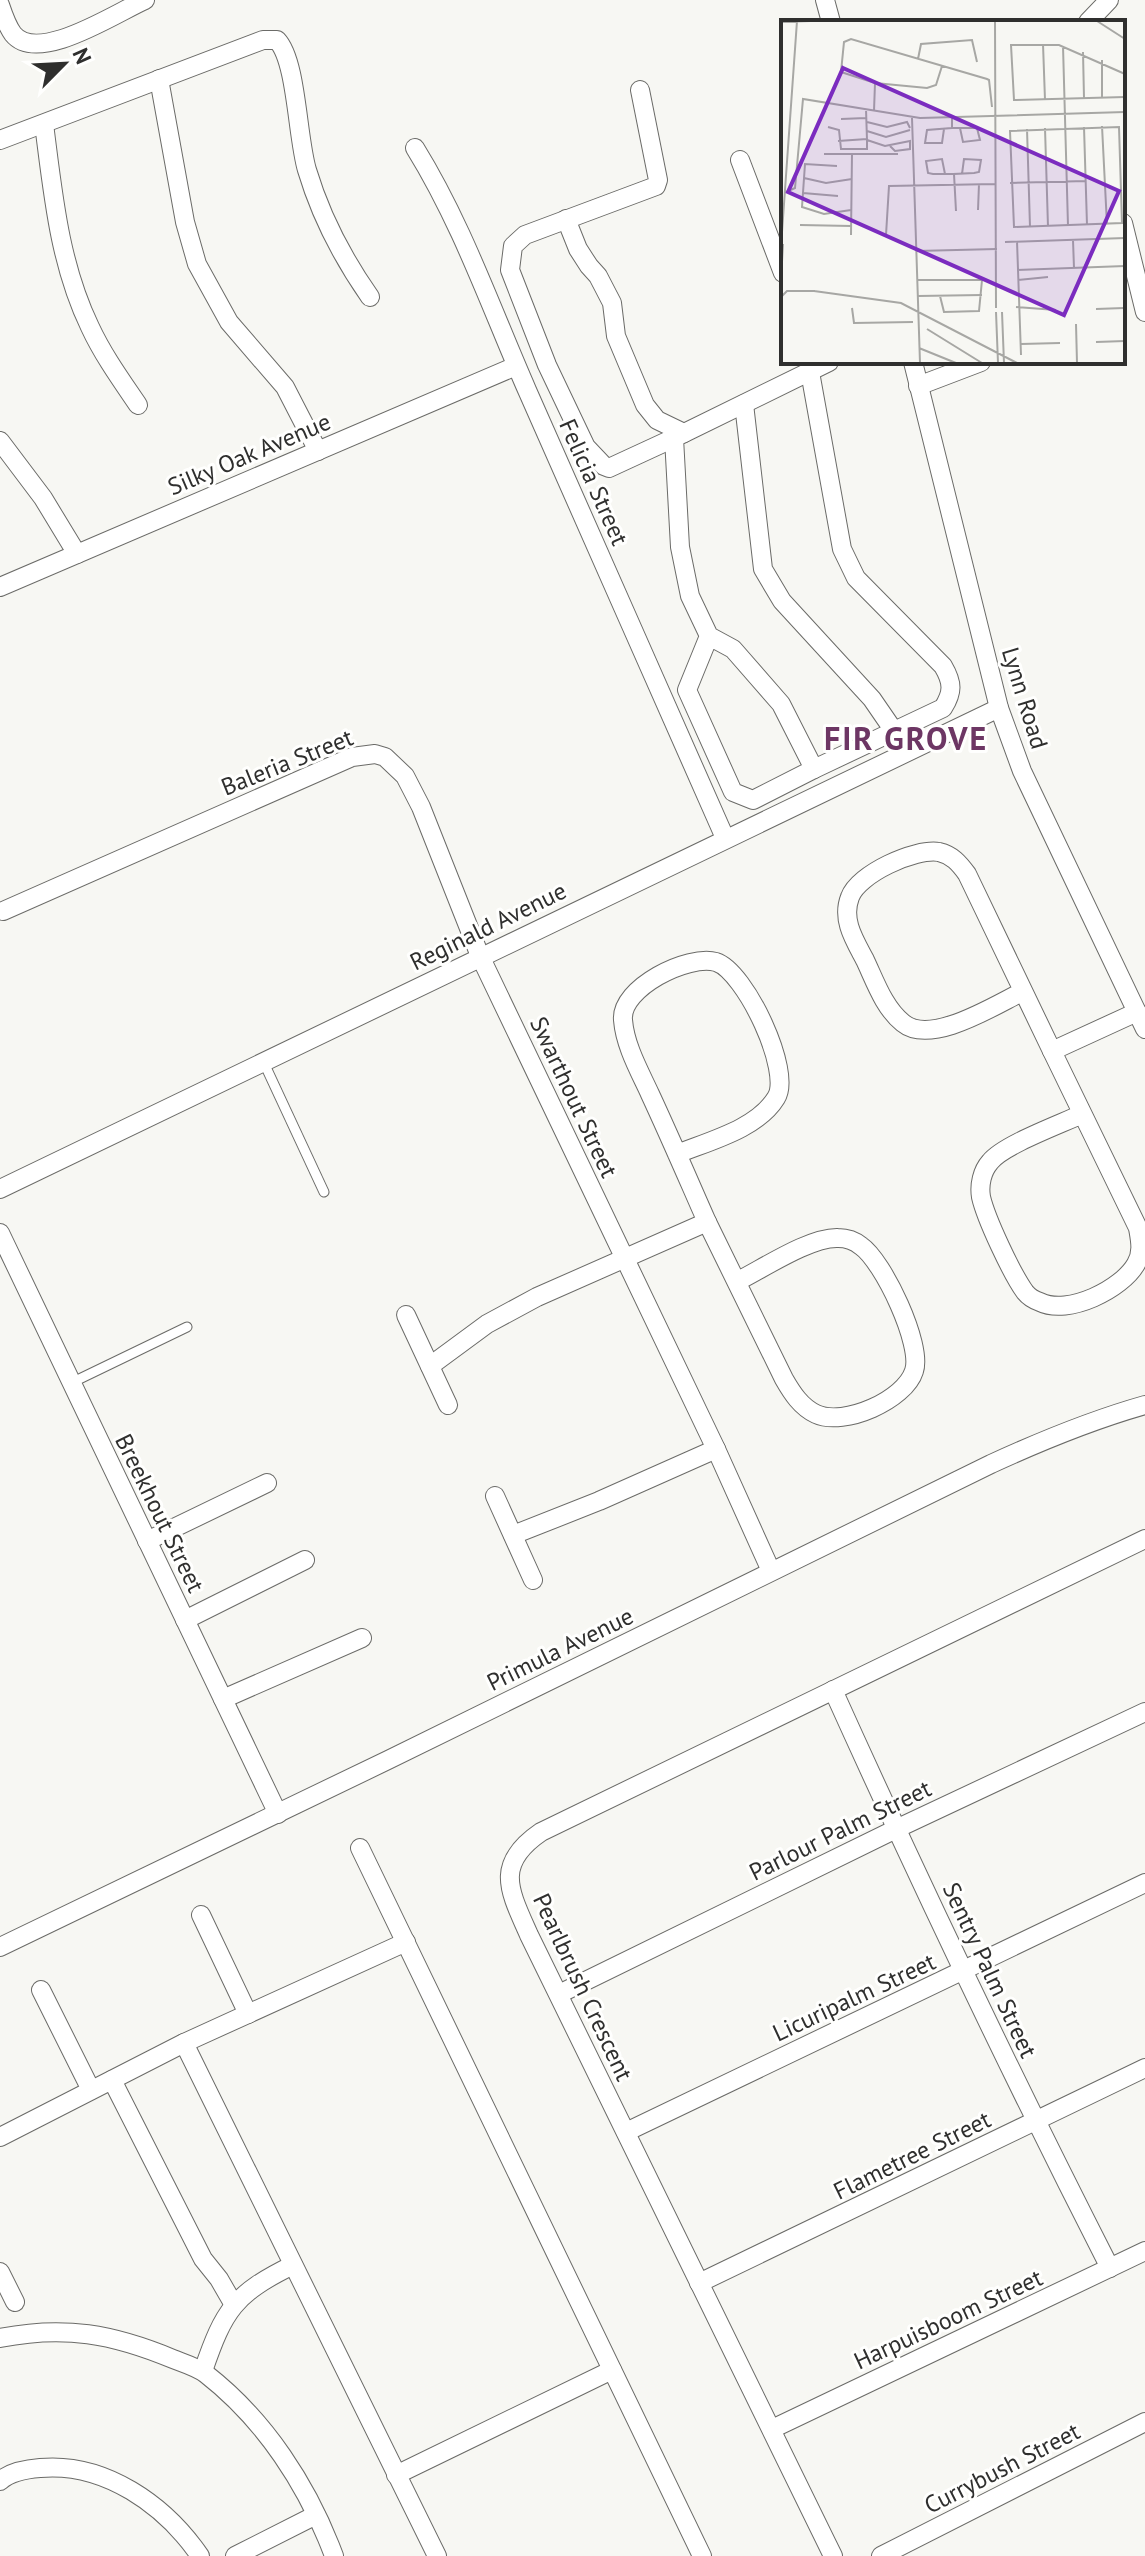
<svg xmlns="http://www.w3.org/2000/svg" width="1145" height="2556" font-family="'PT Sans',sans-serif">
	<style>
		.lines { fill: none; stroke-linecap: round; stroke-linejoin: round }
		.service-casing { stroke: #6b6b68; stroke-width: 11 }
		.minor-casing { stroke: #6b6b68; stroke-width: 20 }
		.service { stroke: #fff; stroke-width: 9 }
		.minor { stroke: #fff; stroke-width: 18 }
		.labels { text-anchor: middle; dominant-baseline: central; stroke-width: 6; stroke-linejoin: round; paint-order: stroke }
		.street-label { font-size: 24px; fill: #2f2f2e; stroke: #fffffe }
		.district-label { font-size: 32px; font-weight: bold; letter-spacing: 2px; fill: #6d3664; stroke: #fffffe }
		.inset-road { fill: none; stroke: #a7a7a4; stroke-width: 2 }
		.view { fill: #7b2cbf; fill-opacity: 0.15; stroke: #7b2cbf; stroke-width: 4 }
		.inset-edge { fill: none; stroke: #2f2f2e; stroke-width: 4 }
	</style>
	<rect width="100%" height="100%" fill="#f7f7f3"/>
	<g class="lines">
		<!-- service casing -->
		<g class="service-casing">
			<g id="service">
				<path d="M264,1063L324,1192"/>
				<path d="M71,1383L187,1327"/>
			</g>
		</g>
		<!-- minor casing -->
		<g class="minor-casing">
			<g id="minor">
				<path d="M825,0L831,22"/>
				<path d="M0,5C3,14 7,26 13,34C38,65 117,12 145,0"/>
				<path d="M1088,22L1109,0"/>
				<path d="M159,79L185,222L197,264L229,322L285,387L318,451"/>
				<path d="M640,90L658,180L656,186L525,235L513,246L510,270L547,365L586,447L604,466L609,468L674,438"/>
				<path d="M44,124C53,193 59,263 90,327C103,355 121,380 138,405"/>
				<path d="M0,140L263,40H277C297,61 297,137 307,170C321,217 342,257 370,297"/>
				<path d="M415,148C462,224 491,308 527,390C593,539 659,689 725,838"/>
				<path d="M740,160L783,273"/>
				<path d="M566,219L578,249L589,266L598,276L612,303L616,336L645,405L657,420L684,433"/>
				<path d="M1123,223L1145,312"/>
				<path d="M913,362L999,708L1022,771L1145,1029"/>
				<path d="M810,372L842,549L856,578L943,666C953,683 953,692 943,708L814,769"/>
				<path d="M918,386L981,362"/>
				<path d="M744,404L763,569L782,601L872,699L894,731"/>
				<path d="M0,441L43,498L77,554"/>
				<path d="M0,587L516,366"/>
				<path d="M709,636L687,690L733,792L753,800L814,769L781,704L733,649L709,636L690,596L680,547L674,438L829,362"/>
				<path d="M3,911L352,757L375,754L385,757L405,776L421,807L480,956L716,1449L771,1571"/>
				<path d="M1022,992C995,1005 931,1046 903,1023C884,1008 875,981 865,960C855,941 841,920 850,897C858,874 915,848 939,852C952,855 959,863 967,874L1052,1051"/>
				<path d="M1082,1114C1061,1124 1003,1145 990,1162C982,1171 979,1185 981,1197C986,1219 1012,1274 1025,1292C1029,1297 1034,1300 1040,1302C1068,1316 1122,1289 1136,1264C1143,1252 1140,1240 1138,1228L1052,1051L1137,1012"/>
				<path d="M677,1154C709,1141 757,1129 776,1098C793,1072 745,971 716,962C688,954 620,988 623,1020C625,1046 640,1072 650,1094C670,1137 688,1179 707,1222"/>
				<path d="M0,1189L999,708"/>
				<path d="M0,1233L278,1814"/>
				<path d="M406,1315L448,1405"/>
				<path d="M430,1366L487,1324L537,1297L707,1222L784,1379C792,1393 801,1407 816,1414C844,1427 905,1400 914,1371C923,1345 883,1261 861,1246C855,1241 846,1238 838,1238C810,1237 764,1268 738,1281"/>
				<path d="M495,1496L533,1580"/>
				<path d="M513,1535L599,1501L716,1449"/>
				<path d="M147,1541L267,1483"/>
				<path d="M185,1620L305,1560"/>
				<path d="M833,1690C921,1885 1013,2078 1110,2268"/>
				<path d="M223,1699L362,1638"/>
				<path d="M360,1848L702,2556"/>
				<path d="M201,1915L248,2014"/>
				<path d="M0,1947L388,1760L991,1464C1041,1441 1092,1420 1145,1405"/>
				<path d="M41,1990L91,2090"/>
				<path d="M559,1994L896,1829L1145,1712"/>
				<path d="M184,2043L437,2556"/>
				<path d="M112,2080L203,2259L219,2279L234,2305"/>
				<path d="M626,2132L1145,1883"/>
				<path d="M0,2137L184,2043L406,1942"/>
				<path d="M0,2272L15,2302"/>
				<path d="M699,2283L1145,2068"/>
				<path d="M0,2338C64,2325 113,2334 173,2359C183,2363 197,2367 206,2374C265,2420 308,2486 334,2556"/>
				<path d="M203,2371C224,2310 234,2294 293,2265"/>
				<path d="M772,2429L1145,2251"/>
				<path d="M396,2475L612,2370"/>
				<path d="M0,2481C10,2472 27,2469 40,2468C105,2462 165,2505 200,2556"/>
				<path d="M235,2556L316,2515"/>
				<path d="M833,2556L529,1935C509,1890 494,1864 541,1832L1145,1539"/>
				<path d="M881,2556L1145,2422"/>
			</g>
		</g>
		<!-- service -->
		<use href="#service" class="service"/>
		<!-- minor -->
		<use href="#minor" class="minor"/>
	</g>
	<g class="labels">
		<!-- street labels -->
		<g class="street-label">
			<text transform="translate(249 454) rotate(-23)">Silky Oak Avenue</text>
			<text transform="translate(594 482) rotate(66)">Felicia Street</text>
			<text transform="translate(1025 698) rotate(73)">Lynn Road</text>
			<text transform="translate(287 762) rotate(-22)">Baleria Street</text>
			<text transform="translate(488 926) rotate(-26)">Reginald Avenue</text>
			<text transform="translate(574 1097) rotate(65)">Swarthout Street</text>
			<text transform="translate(160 1513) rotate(64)">Breekhout Street</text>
			<text transform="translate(560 1649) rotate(-26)">Primula Avenue</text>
			<text transform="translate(840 1830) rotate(-26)">Parlour Palm Street</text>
			<text transform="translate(990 1970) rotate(65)">Sentry Palm Street</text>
			<text transform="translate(583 1987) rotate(65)">Pearlbrush Crescent</text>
			<text transform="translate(854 1997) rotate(-25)">Licuripalm Street</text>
			<text transform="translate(912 2155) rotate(-26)">Flametree Street</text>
			<text transform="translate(948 2319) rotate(-25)">Harpuisboom Street</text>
			<text transform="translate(1002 2468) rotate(-27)">Currybush Street</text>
		</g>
		<!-- district labels -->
		<g class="district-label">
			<text x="906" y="738">FIR GROVE</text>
		</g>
	</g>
	<!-- overview -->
	<g transform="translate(781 20)">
		<rect width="344" height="344" fill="#f7f7f3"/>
		<path class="inset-road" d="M214,1L215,288M316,1L344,19M0,2L30,1M262,24L264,80M282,26L287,206M302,32L303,78M137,39L140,24L191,20L196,42M321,40V78M161,46L155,65L146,68L94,63L60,52L63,22L70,19L206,59L208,60L211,87M344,54L278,25H230L233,80L344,77M85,89L86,120L104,126L129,121V129L114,131L109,126M93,91L94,63M131,98L139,343M171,98V108H196L199,120L182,122L179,108M60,99L85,98M86,102L106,107L126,102L129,108M321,106L326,205M47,107L58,110L60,129H86V120M303,107L306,205M338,107L341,203L233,207L229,111ZM264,108L267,207M163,109L161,123H144L146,110L171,108M246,109L249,207M86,111L105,117L129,110M57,121L86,119M43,134H117M56,146L24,144L21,187L43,194L70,190M164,154L161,139L145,141L147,153L152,154H173M23,158L45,163L71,159M229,163L305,161M5,172L14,168L22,79L139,98L344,92M22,173L57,176M197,190L198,164M175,191L173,154L193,153L198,152L200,140L183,139L181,154M19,205L70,206M70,215L71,133M105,215L108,166L214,164M292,220L293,248M236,221L240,335M224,222L344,218M0,226L16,1M135,231L216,229M236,250L344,246M0,259L2,224M136,260H201L198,291L163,292L159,276M237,260L267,257M33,271L120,283L236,343M137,276L201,275M0,277L6,271H34M235,287L275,290M71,288L73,303L132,302M315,289L343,288M215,292L217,343M221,292L223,343M295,304L296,343M146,309L201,343M315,322L344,321M240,324L279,323M138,328L175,343"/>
		<path class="view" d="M62,48L338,171L283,295L7,172Z"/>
		<rect width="344" height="344" class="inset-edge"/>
	</g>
	<!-- north arrow -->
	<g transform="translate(64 64) rotate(66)" stroke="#fffffe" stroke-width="6" paint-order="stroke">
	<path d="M0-6L14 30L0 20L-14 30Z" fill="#2f2f2e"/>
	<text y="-12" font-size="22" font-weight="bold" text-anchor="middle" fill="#2f2f2e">N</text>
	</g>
</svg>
